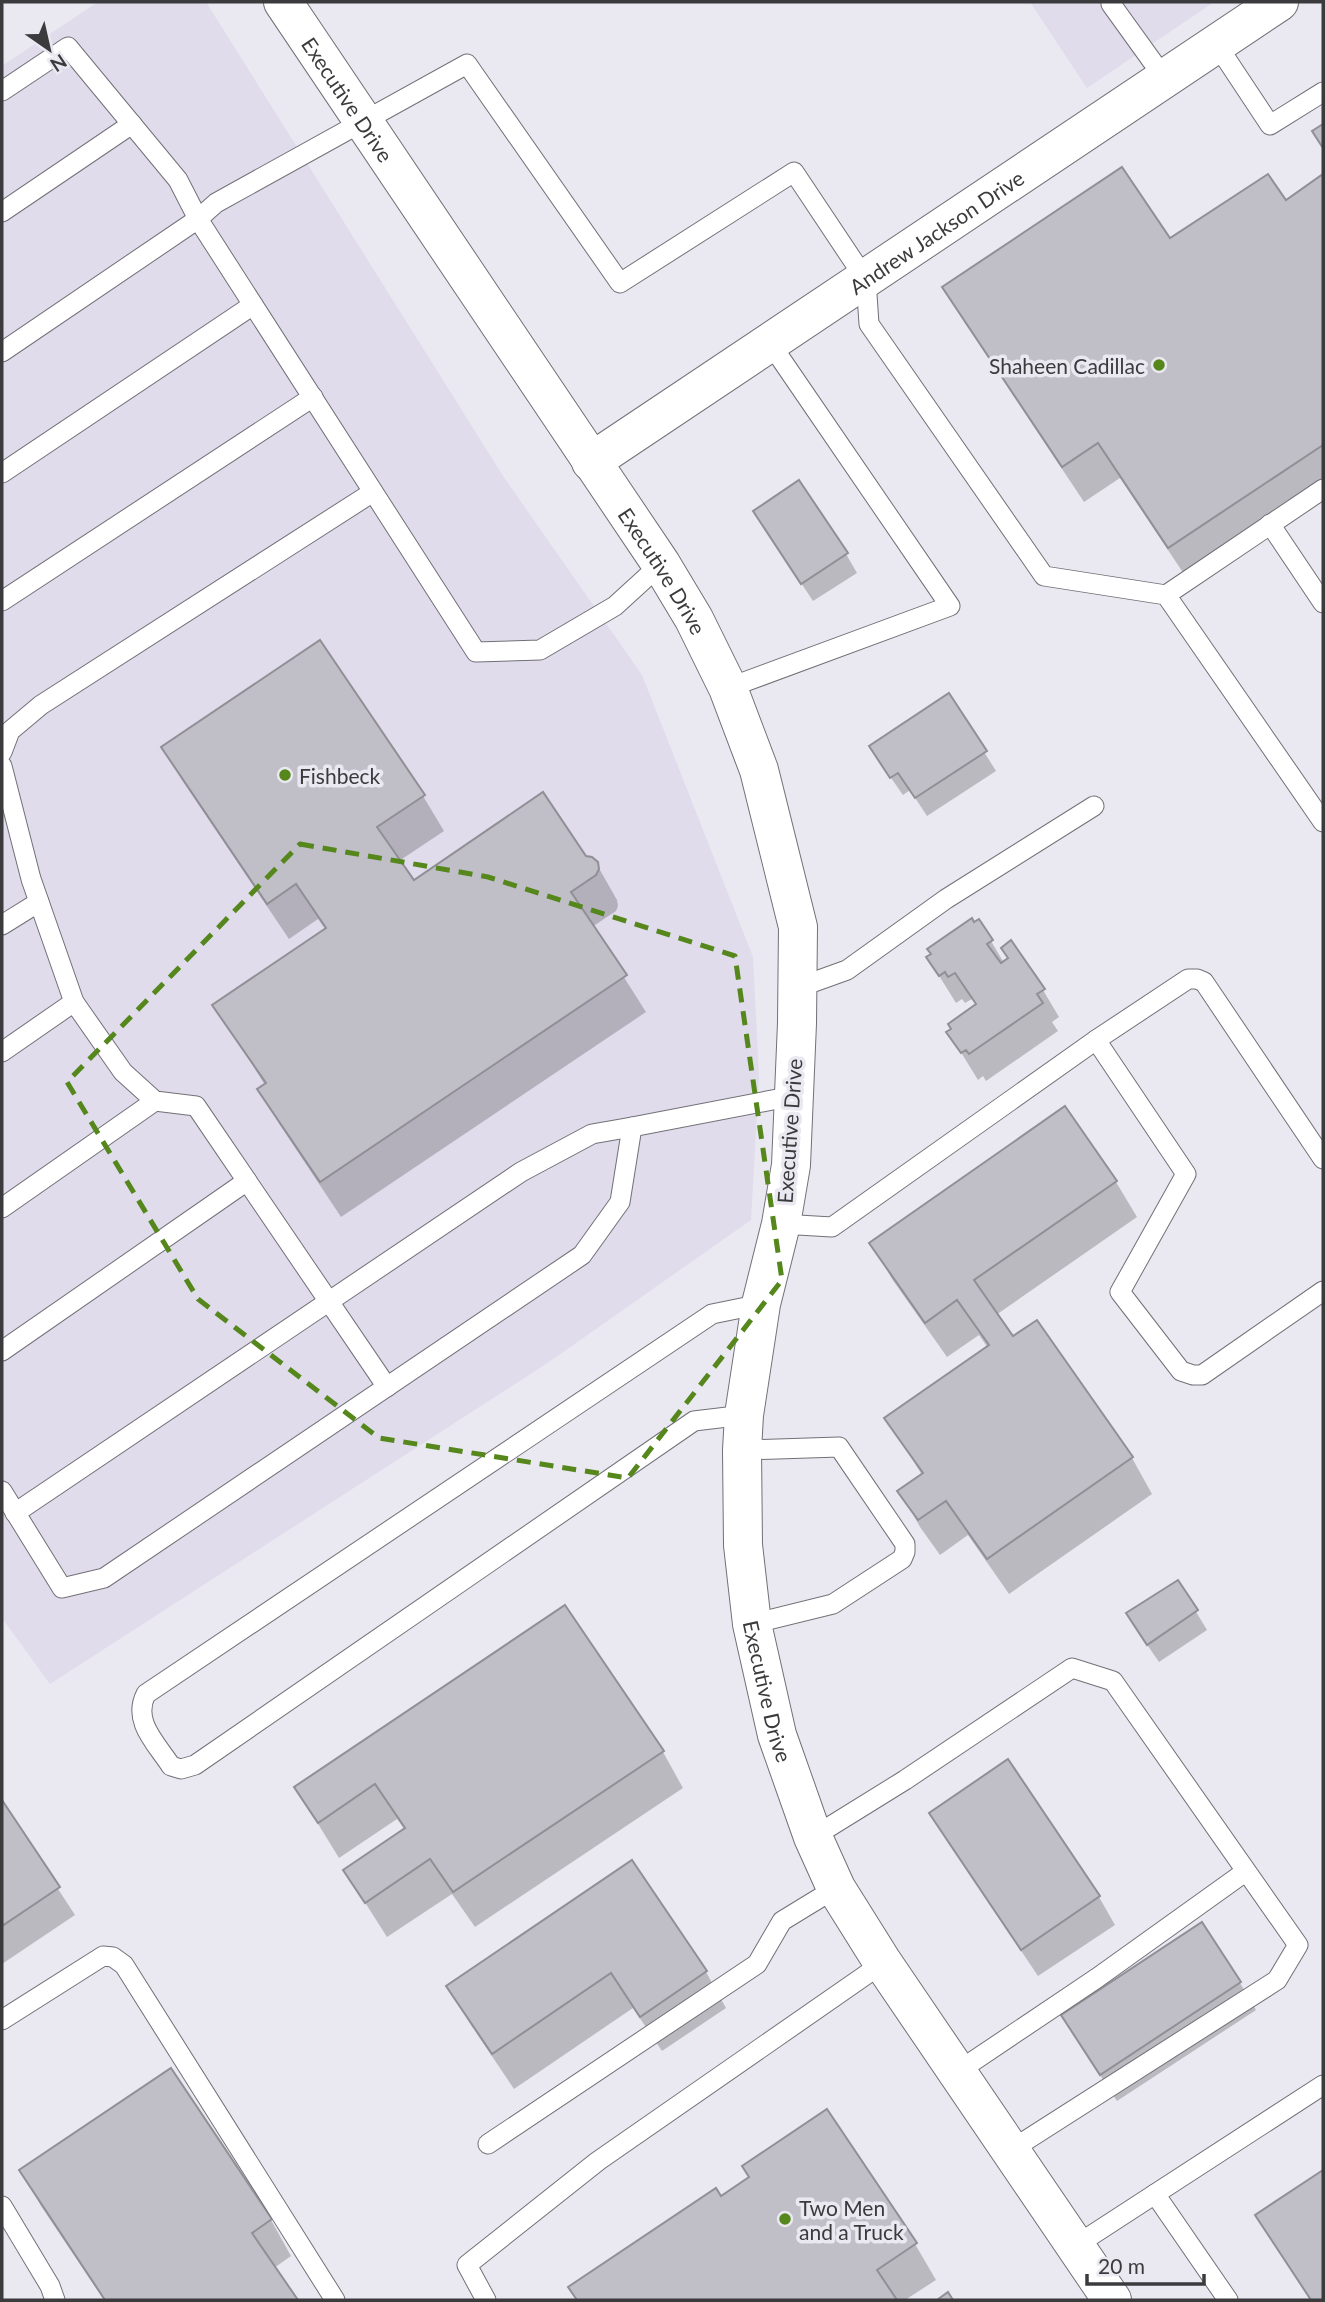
<svg xmlns="http://www.w3.org/2000/svg" width="1325" height="2302" font-family="Lato,sans-serif">
	<style>
		.built { fill: #e0dceb }
		.shadow { fill: #0003 }
		.building { fill: #c0bec6; stroke: #918f96; stroke-width: 2 }
		.lines { fill: none; stroke-linecap: round; stroke-linejoin: round }
		.service-casing { stroke: #727077; stroke-width: 21 }
		.minor-casing { stroke: #727077; stroke-width: 40 }
		.service { stroke: #fff; stroke-width: 19 }
		.minor { stroke: #fff; stroke-width: 38 }
		.marked { fill: none; stroke: #55871c; stroke-width: 5; stroke-dasharray: 14 9; stroke-linejoin: round }
		.poi-dot { fill: #55871c; stroke: #eae8f0; stroke-width: 2.5 }
		.labels { text-anchor: middle; dominant-baseline: central; stroke-width: 7; stroke-linejoin: round; paint-order: stroke }
		.street-label { font-size: 21px; fill: #3b3a3d; stroke: #eae8f0 }
		.poi-label { font-size: 21px; fill: #3b3a3d; stroke: #eae8f0; text-anchor: start }
	</style>
	<rect width="100%" height="100%" fill="#eae8f0"/>
	<!-- built -->
	<g class="built">
		<path d="M98,2H206L503,476L642,675L753,957L759,1077L751,1220L549,1362L50,1684L2,1618V66Z"/>
		<path d="M1030,2H1214L1087,88Z"/>
	</g>
	<!-- shadow -->
	<g class="shadow">
		<path d="M1323,176V495L1190,583L1120,478L1084,502L965,323L944,288L1170,241L1285,202Z"/>
		<path d="M766,530L846,554L857,573L813,601Z"/>
		<path d="M949,696L996,771L927,816L910,790L903,795L882,765Z"/>
		<path d="M163,748L423,796L444,831L399,861L413,883L585,858L596,863L617,900L618,906L616,911L592,927L646,1012L341,1217L280,1125L259,1090L265,1085L215,1005L326,930L318,919L289,939L184,783Z"/>
		<path d="M991,941L1004,963L1043,990L1059,1017L1052,1022L1058,1031L986,1081L983,1076L978,1080L949,1033L977,1006L972,999L965,1003L962,999L956,1003L928,958Z"/>
		<path d="M1116,1182L1137,1217L996,1315L1013,1338L1036,1322L1132,1458L1152,1494L1009,1594L968,1535L940,1555L920,1527L900,1491L922,1475L887,1418L988,1348L979,1335L947,1357L892,1279L872,1243Z"/>
		<path d="M1178,1582L1207,1630L1159,1662L1139,1633Z"/>
		<path d="M663,1752L683,1788L475,1927L452,1894L387,1937L345,1871L405,1830L397,1819L339,1858L296,1788Z"/>
		<path d="M1007,1762L1099,1897L1115,1925L1038,1976L947,1841L931,1813Z"/>
		<path d="M2,1803L75,1915L2,1964Z"/>
		<path d="M631,1862L706,1972L726,2008L662,2051L633,2008L514,2089L469,2022L448,1986Z"/>
		<path d="M1240,1983L1256,2010L1117,2101L1079,2043Z"/>
		<path d="M171,2070L271,2220L291,2256L274,2268L296,2300H104L41,2206L21,2170Z"/>
		<path d="M1323,2172V2300H1310L1257,2216Z"/>
		<path d="M721,2198L915,2244L936,2280L905,2300H578L571,2288Z"/>
	</g>
	<!-- building -->
	<g class="building">
		<path d="M1323,124V148L1312,131Z"/>
		<path d="M1122,167L1170,238L1268,174L1286,200L1323,174V445L1168,548L1098,443L1062,467L942,287Z"/>
		<path d="M799,480L848,553L801,584L753,511Z"/>
		<path d="M320,640L425,795L377,827L414,880L543,792L586,856L592,857L598,862L599,869L596,875L571,892L627,975L320,1182L257,1089L266,1083L212,1005L326,928L296,884L267,904L161,747Z"/>
		<path d="M949,693L987,751L915,798L898,773L890,778L869,746Z"/>
		<path d="M972,918L974,922L979,919L993,940L987,944L1001,963L1008,958L1001,948L1011,940L1045,989L1037,994L1043,1003L969,1054L966,1050L961,1053L946,1032L951,1029L948,1024L976,1004L955,973L948,977L945,972L939,976L926,957L931,954L927,949Z"/>
		<path d="M1065,1106L1117,1181L974,1280L1013,1336L1037,1320L1133,1457L987,1559L946,1501L918,1520L897,1491L923,1473L884,1418L989,1345L957,1300L925,1323L869,1243Z"/>
		<path d="M1178,1580L1198,1610L1147,1645L1126,1613Z"/>
		<path d="M565,1605L664,1751L453,1892L430,1859L365,1903L343,1870L405,1828L375,1784L318,1823L294,1787Z"/>
		<path d="M1008,1759L1100,1896L1021,1950L929,1813Z"/>
		<path d="M2,1800L60,1887L2,1926Z"/>
		<path d="M632,1860L707,1971L640,2017L611,1973L492,2054L446,1986Z"/>
		<path d="M1202,1922L1241,1982L1100,2075L1061,2015Z"/>
		<path d="M171,2068L272,2219L252,2233L298,2300H105L19,2170Z"/>
		<path d="M827,2109L917,2243L877,2270L897,2300H577L568,2287L716,2188L721,2196L749,2177L742,2166Z"/>
		<path d="M1323,2170V2300H1311L1255,2215Z"/>
		<path d="M948,2292L953,2300H937Z"/>
	</g>
	<g class="lines">
		<!-- service casing -->
		<g class="service-casing">
			<g id="service">
				<path d="M1111,4L1165,79"/>
				<path d="M1217,45L1270,125L1323,92"/>
				<path d="M2,91L68,47L178,180L198,219L216,203L467,64L620,283L794,172L866,280L869,324L1044,576L1166,595L1323,822"/>
				<path d="M2,212L132,124"/>
				<path d="M2,352L198,219L476,652L540,650L615,606L661,564"/>
				<path d="M2,473L253,305"/>
				<path d="M1270,524L1323,603"/>
				<path d="M1166,595L1323,489"/>
				<path d="M2,601L313,397"/>
				<path d="M728,688L950,606L770,343"/>
				<path d="M2,752L10,731L41,705L373,492"/>
				<path d="M2,766L31,879L74,1002L123,1072L155,1101L196,1106L387,1387"/>
				<path d="M2,925L39,902"/>
				<path d="M797,988L847,970L946,899L1094,806"/>
				<path d="M1096,1040L1186,1174L1120,1292L1181,1371L1193,1375H1202L1323,1291"/>
				<path d="M2,1052L74,1002"/>
				<path d="M2,1208L155,1101"/>
				<path d="M781,1224L832,1227L1096,1040L1188,979H1197L1204,982L1323,1159"/>
				<path d="M2,1351L247,1181"/>
				<path d="M744,1415L694,1421L195,1765L181,1769L171,1766C156,1743 132,1721 146,1694L712,1314L761,1304"/>
				<path d="M742,1450L839,1447L905,1544V1552L902,1559L833,1604L752,1624"/>
				<path d="M2,1491L62,1588L104,1578L582,1255L620,1202L632,1127L793,1096"/>
				<path d="M15,1513L521,1172L592,1134L632,1127"/>
				<path d="M813,1837L905,1780L1072,1668L1113,1681L1298,1945L1277,1980L1011,2150"/>
				<path d="M2,2020L103,1956L113,1957L124,1965L335,2300"/>
				<path d="M957,2072L1097,1978L1245,1872"/>
				<path d="M488,2144L757,1964L782,1921L836,1888"/>
				<path d="M1155,2194L1323,2085"/>
				<path d="M2,2206L50,2286L55,2300"/>
				<path d="M1075,2246L1155,2194L1228,2300"/>
				<path d="M486,2300L467,2265L598,2161L883,1963"/>
			</g>
		</g>
		<!-- minor casing -->
		<g class="minor-casing">
			<g id="minor">
				<path id="s1" d="M283,2L661,564L694,619L728,688L759,770L798,927L797,1023L791,1165L781,1224L761,1304L744,1415L742,1450L743,1545L752,1624L777,1735L813,1837L836,1888L883,1963L1112,2300"/>
				<path id="s2" d="M591,462L1279,2"/>
			</g>
		</g>
		<!-- service -->
		<use href="#service" class="service"/>
		<!-- minor -->
		<use href="#minor" class="minor"/>
	</g>
	<!-- marked area -->
	<path class="marked" d="M300,844L488,877L735,956L782,1280L628,1478L379,1438L198,1299L67,1082Z"/>
	<!-- markers -->
	<g class="poi-dot">
		<circle cx="1159" cy="365" r="7"/>
		<circle cx="285" cy="775" r="7"/>
		<circle cx="785" cy="2219" r="7"/>
	</g>
	<g class="labels">
		<!-- street labels -->
		<g class="street-label">
			<text stroke="none"><textPath href="#s1" startOffset="117">Executive Drive</textPath></text>
			<text stroke="none"><textPath href="#s2" startOffset="415">Andrew Jackson Drive</textPath></text>
			<text stroke="none"><textPath href="#s1" startOffset="684">Executive Drive</textPath></text>
			<text transform="translate(789 1131) rotate(-86)">Executive Drive</text>
			<text stroke="none"><textPath href="#s1" startOffset="1839">Executive Drive</textPath></text>
		</g>
		<!-- poi labels -->
		<g class="poi-label">
			<text x="1145" y="365" text-anchor="end">Shaheen Cadillac</text>
			<text x="299" y="775">Fishbeck</text>
			<text x="799" y="2207">Two Men<tspan x="799" dy="24">and a Truck</tspan></text>
		</g>
	</g>
	<!-- border -->
	<rect width="1325" height="2302" fill="none" stroke="#3b3a3d" stroke-width="7"/>
	<!-- north arrow -->
	<g transform="translate(49 49) rotate(146)" stroke="#eae8f0" stroke-width="5" paint-order="stroke">
	<path d="M0-5L12 26L0 18L-12 26Z" fill="#3b3a3d"/>
	<text y="-10" font-size="19" font-weight="bold" text-anchor="middle" fill="#3b3a3d">N</text>
	</g>
	<!-- scale -->
	<path d="M1087 2274v10h117v-10" fill="none" stroke="#3b3a3d" stroke-width="3.5"/>
	<text x="1098" y="2274" font-size="21" fill="#3b3a3d" stroke="#eae8f0" stroke-width="5" paint-order="stroke">20 m</text>
</svg>
